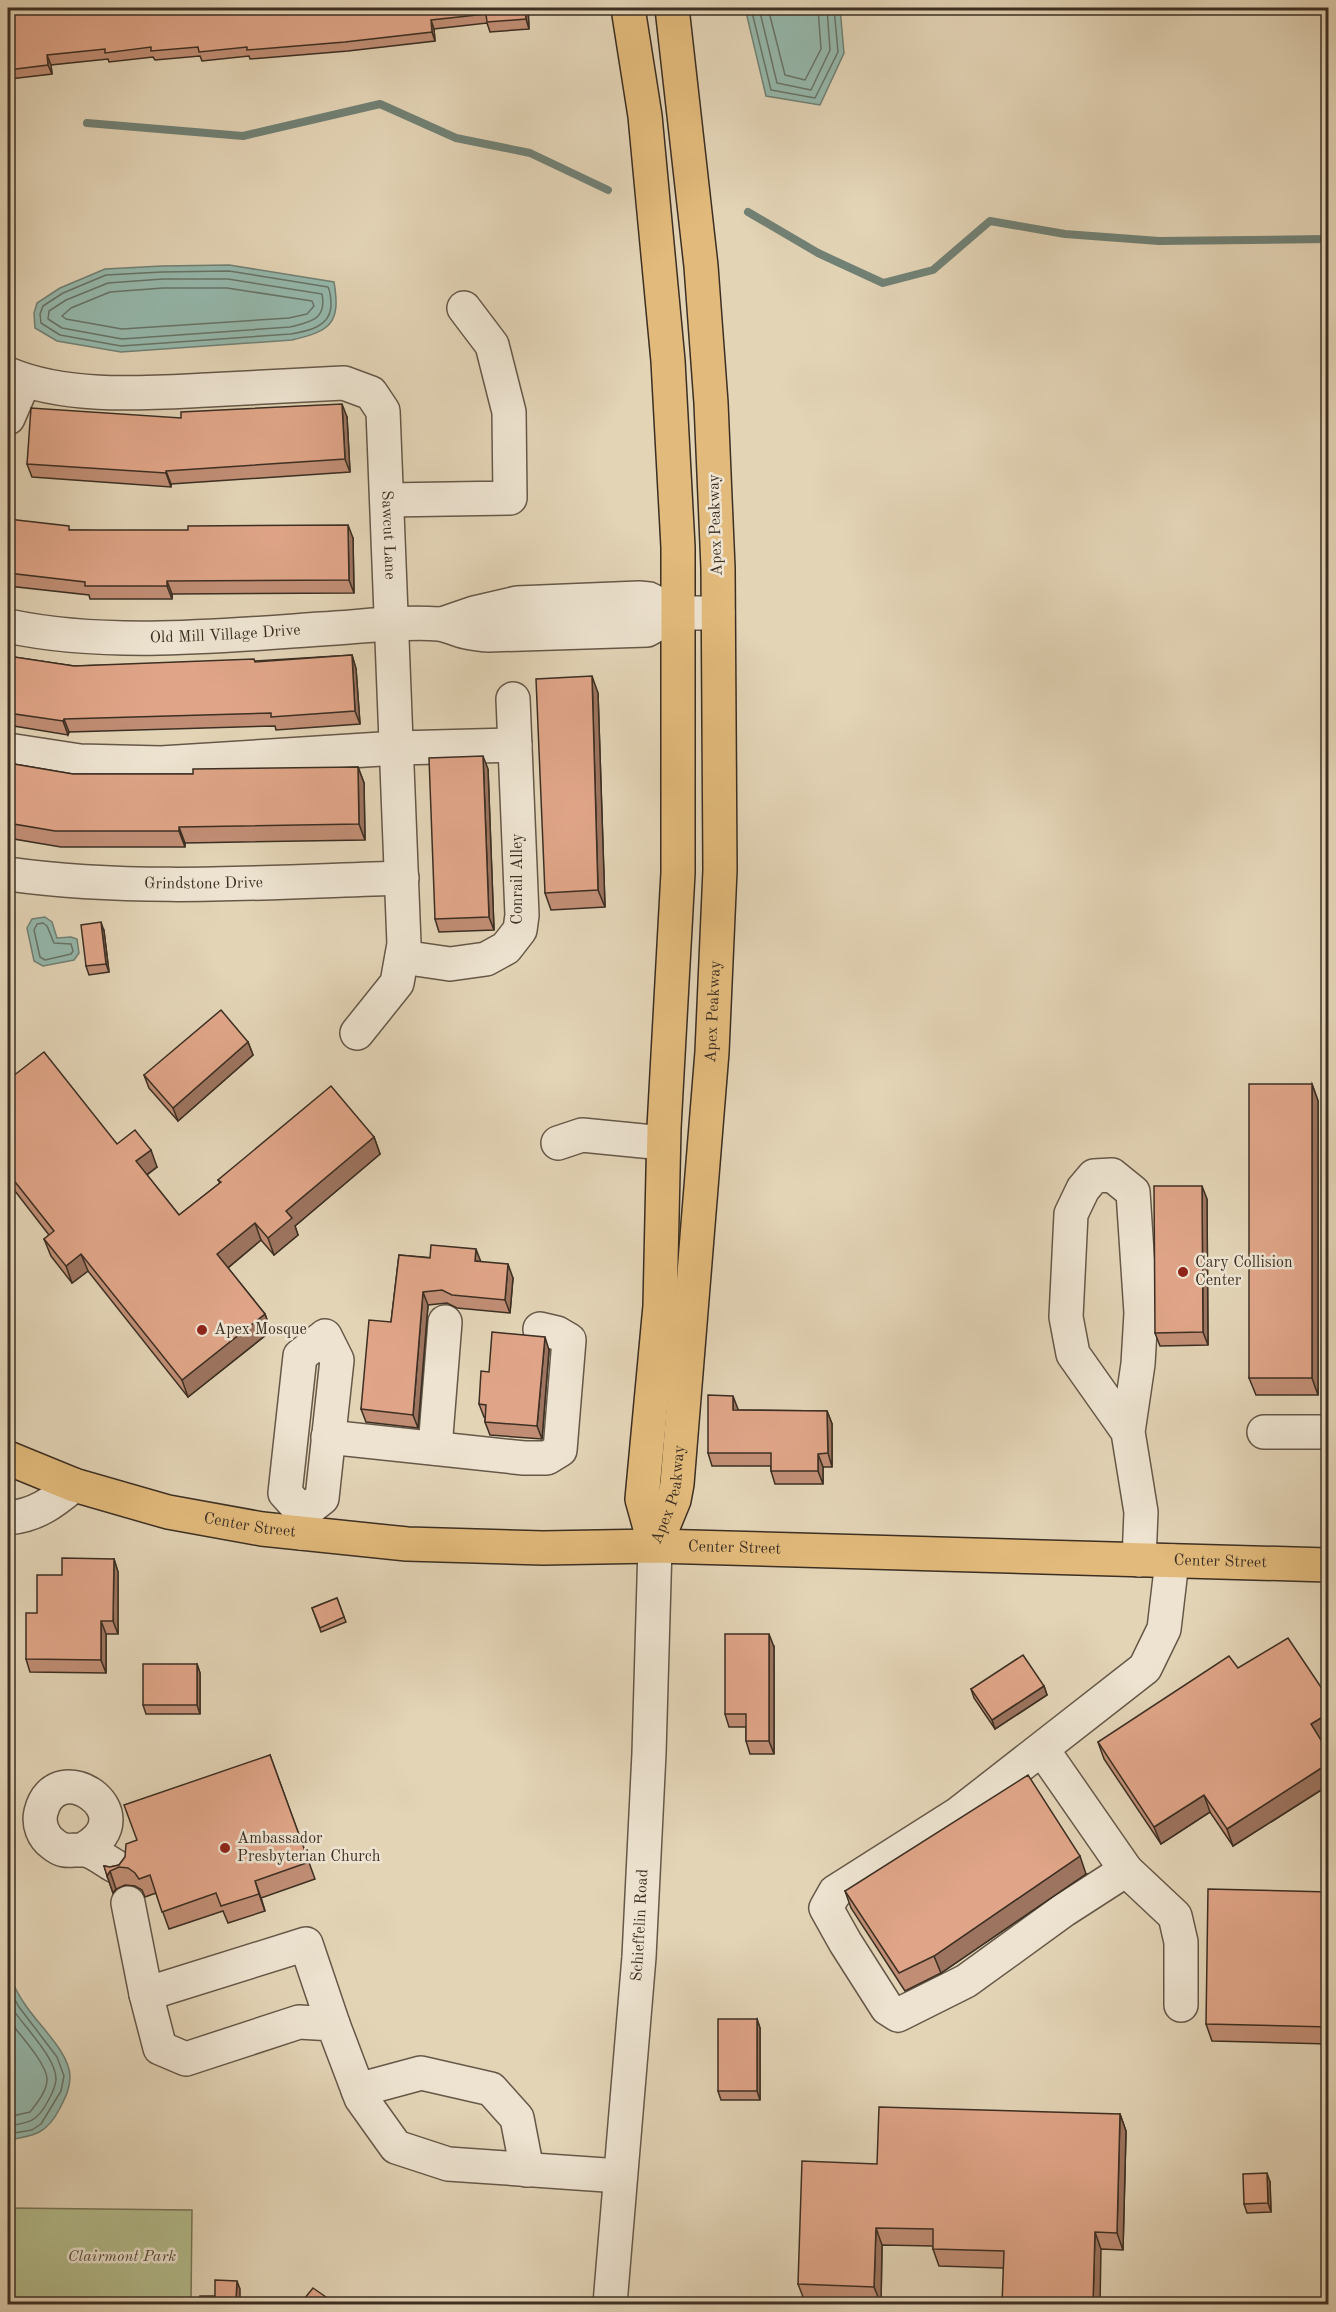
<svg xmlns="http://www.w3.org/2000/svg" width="1336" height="2312" font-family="'Old Standard TT',serif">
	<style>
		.green { fill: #b4bd8d; stroke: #787658; stroke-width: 1.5 }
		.water { fill: #95b8ac; stroke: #718175; stroke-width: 1.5 }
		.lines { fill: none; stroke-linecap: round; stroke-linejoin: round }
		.shore { stroke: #687468; stroke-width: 1.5 }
		.stream { stroke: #718175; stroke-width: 8 }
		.minor-casing { stroke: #665848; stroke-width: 36 }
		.major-casing { stroke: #3c2f23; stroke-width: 36 }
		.minor { stroke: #ede3d0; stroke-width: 33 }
		.major { stroke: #e2ba7b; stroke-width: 33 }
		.wall { fill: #c18e75; stroke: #3c2f23; stroke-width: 1.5 }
		.shaded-wall { fill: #9d745f; stroke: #3c2f23; stroke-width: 1.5 }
		.building { fill: #e0a588; stroke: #3c2f23; stroke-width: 1.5 }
		.poi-dot { fill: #8f2418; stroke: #ede3d0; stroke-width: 2 }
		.labels { text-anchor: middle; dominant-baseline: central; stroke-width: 5; stroke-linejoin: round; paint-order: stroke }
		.street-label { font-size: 16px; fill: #3c2f23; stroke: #ede3d0 }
		.poi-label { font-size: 16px; fill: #3c2f23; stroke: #ede3d0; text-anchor: start }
		.park-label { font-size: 16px; font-style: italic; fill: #544b38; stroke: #ede3d0 }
	</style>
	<rect width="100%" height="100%" fill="#e3d4b6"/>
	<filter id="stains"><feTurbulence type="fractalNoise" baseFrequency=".00333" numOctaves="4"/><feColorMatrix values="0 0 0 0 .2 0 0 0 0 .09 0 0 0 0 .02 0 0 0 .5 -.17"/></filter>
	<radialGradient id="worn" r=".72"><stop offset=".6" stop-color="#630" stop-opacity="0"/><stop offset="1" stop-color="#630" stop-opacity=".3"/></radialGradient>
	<!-- green -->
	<path class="green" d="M8,2208L192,2210L191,2304H8Z"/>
	<!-- water -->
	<g class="water">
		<path d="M745,8H840L844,53L820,105L766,96Z"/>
		<path d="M229,265L334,282C341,323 331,331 292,340L121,352L57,341L35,328L34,313L37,303L60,288L105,269L162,266Z"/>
		<path d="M45,917L52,922L57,938L71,937L77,939L79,953L74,960L43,966L34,961L27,928L32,919Z"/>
		<path d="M8,1974C13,1984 18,1994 24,2003C37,2024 70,2052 70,2077C70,2089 65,2098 60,2108C47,2134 34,2136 8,2140Z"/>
	</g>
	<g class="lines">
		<!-- shore -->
		<g class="shore">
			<path d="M751,8L771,90L815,98L838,52L834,8"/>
			<path d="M759,8L777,83L811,90L830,50L827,8"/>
			<path d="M768,8L785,75L805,80L821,49L818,8"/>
			<path d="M229,271L328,287C331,293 331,299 331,306C330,327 308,331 291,334L121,346L60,335L41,323L40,314L43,306L63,293L106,275L162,272Z"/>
			<path d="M163,279H228L322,294C327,320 310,322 290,327L122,339L62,328L48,319L49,311L66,300L108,283Z"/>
			<path d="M163,288H227L312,301L314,306L307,314L289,318L122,329L66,319L62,316L71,308L110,292Z"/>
			<path d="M37,924L43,923L47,926L54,943L71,944L73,951L71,954L45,960L40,957L34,930Z"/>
			<path d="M8,1987L19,2007L57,2057L64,2076L61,2091L41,2124L32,2130L8,2134"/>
			<path d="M8,2002C19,2022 57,2057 56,2080C55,2088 52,2094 48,2101C37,2122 29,2123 8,2126"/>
			<path d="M8,2019C18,2033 45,2061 47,2078C48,2090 37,2103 30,2112L8,2117"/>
		</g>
		<!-- stream -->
		<g class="stream">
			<path d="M87,123L243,136L380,104L456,138L530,153L608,190"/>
			<path d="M748,212L818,253L883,283L933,270L990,221L1065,234L1159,241L1328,239"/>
		</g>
		<!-- minor casing -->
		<g class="minor-casing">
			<g id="minor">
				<path id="s1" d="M8,374C67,399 144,393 207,390C252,388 298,385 344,383L371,393L383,411L404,944L397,983L357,1033"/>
				<path d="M8,418L24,381"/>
				<path d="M387,500L510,498L509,412L492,345L464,308"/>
				<path d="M442,624L474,613L517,603L639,598L649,599L677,613H718"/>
				<path id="s2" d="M8,626C106,647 221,636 321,629C360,627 401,621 439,624C448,625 457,630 466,632C473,634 481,634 488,635L647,630L677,613"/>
				<path d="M8,750L80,761L161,763L397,748L515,745"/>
				<path id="s3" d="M8,874C138,892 271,882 402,878"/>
				<path d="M402,957L450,964L486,959L506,948L520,930L522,915L513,699"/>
				<path d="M558,1143L582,1135L663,1143"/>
				<path d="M1128,1432L1073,1354L1066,1317L1071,1214L1083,1189L1094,1176L1112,1175L1133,1192L1141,1313L1138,1364L1128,1432L1141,1512L1139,1560"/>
				<path d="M1264,1432H1328"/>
				<path d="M328,1437L524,1458H547L560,1450L569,1340L557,1333L540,1329"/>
				<path d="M435,1448L445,1322"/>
				<path d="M8,1518C37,1515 52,1503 74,1485"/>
				<path d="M301,1533L303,1513L322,1498L337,1360L325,1336L300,1356L285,1493L303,1513"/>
				<path d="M1042,1749L1126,1870L1064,1910L966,1981L898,2015L887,2008L845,1942L826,1908L835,1892L958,1814L1145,1668L1164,1629L1172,1561"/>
				<path d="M84,1849C147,1814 56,1752 41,1812C38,1824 43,1837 53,1844C65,1854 71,1849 83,1850C93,1850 107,1862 115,1866"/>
				<path d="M1126,1870L1175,1916L1181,1942V2005"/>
				<path d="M128,1903L146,1994L160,2048L186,2059L299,2022L333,2024L361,2098L396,2147L448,2164L620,2176"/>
				<path d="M146,1994L306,1944L333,2024"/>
				<path d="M358,2090L421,2073L491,2089L517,2118L527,2170"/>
				<path id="s4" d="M610,2304L639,1957L649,1753L655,1546"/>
			</g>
		</g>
		<!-- major casing -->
		<g class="major-casing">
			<g id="major">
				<path d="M628,8L645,116L668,361L678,547V873L664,1128L660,1306L642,1499L655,1546"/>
				<path id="s5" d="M8,1458L74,1485L168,1512L262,1529L407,1544L543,1548L655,1546L1328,1565"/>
				<path id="s6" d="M655,1546L674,1500L677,1484L712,1052L720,870L718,568L711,403L701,266L672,8"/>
			</g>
		</g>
		<!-- minor -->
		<use href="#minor" class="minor"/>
		<!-- major -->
		<use href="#major" class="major"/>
	</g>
	<!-- wall -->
	<g class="wall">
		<path d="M8,8H528L529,29L490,32L487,23L434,29L435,41L348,51L250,59L249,56L202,61L200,56L155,60L153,57L109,62L108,59L51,65L52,74L10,79L8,71Z"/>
		<path d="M347,417L350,472L171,484V487L32,477L27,464L181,418Z"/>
		<path d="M8,519L71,530L353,538L354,593L172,594V599H90L89,595L8,586Z"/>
		<path d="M352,655L356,669L360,724L276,730L275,726L69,732L68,735L8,725V656L74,666L255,661Z"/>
		<path d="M598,693L605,907L551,910L545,893Z"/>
		<path d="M8,763L73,774H193L358,767L364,783L365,840L185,843V847H61L8,838Z"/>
		<path d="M488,769L494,930L439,932L435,919Z"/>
		<path d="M104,931L109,972L89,975L86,966Z"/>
		<path d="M248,1042L253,1055L178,1121L149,1088L144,1075Z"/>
		<path d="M8,1080L157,1167L147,1175L179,1215L220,1183L218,1180L374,1137L380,1154L295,1226L298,1235L274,1255L261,1240L228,1268L265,1314L271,1331L188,1397L88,1271L72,1283L51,1256L44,1239L49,1235L8,1182Z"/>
		<path d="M1312,1084L1318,1101V1395H1256L1249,1378Z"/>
		<path d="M1207,1199L1208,1345L1160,1346L1155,1333Z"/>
		<path d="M399,1255L481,1262L513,1278L510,1313L457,1308L447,1303L428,1305L418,1428L366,1422L361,1409L391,1322Z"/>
		<path d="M549,1350L542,1439L490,1435L485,1422V1417H484L479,1404L489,1372Z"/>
		<path d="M738,1410L827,1411L832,1424V1467H823V1484H775L771,1471V1466H712L708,1453Z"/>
		<path d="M114,1559L118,1572V1634H106V1673L30,1672L26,1659L62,1575Z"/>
		<path d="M337,1598L346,1622L321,1632L312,1608Z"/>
		<path d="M774,1647V1754H750L746,1741V1727H729L725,1714Z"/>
		<path d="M197,1664L200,1673V1714H146L143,1705Z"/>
		<path d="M1238,1668L1329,1699V1734L1320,1739L1329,1753V1785L1233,1846L1210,1812L1161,1844L1104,1759L1098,1742Z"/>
		<path d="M1044,1686L1047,1695L995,1729L974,1698L971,1689Z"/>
		<path d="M270,1755L315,1879L261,1898L265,1911L228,1923L223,1911L169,1929L156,1893L145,1897L142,1890L135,1886L125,1885L116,1889L113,1893L104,1866L110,1867L119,1865L125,1857L137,1840Z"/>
		<path d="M1086,1874L941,1973L905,1991L851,1908L845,1891Z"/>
		<path d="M1329,1892V2044L1212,2041L1206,2024Z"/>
		<path d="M757,2019L760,2028V2100H721L718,2091Z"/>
		<path d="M1120,2114L1126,2131L1123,2250L1101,2249L1003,2268L939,2266L933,2249V2246L882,2245L881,2304L805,2302L798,2284L877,2164Z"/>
		<path d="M1270,2182L1271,2212L1247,2213L1244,2204Z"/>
	</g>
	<!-- shaded-wall -->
	<g class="shaded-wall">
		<path d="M525,8H528L529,29L526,19Z"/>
		<path d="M431,20L434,29L435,41L432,32Z"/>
		<path d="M47,55L51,65L52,74L48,65Z"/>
		<path d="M342,404L347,417L350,472L345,459Z"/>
		<path d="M166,471L171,484V487L166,473Z"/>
		<path d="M348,525L353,538L354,593L349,580Z"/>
		<path d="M167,581L172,594V599L167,586Z"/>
		<path d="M352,655L356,669L360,724L355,711Z"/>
		<path d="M592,676L598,693L605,907L598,890Z"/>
		<path d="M64,719L69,732L68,735L63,721Z"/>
		<path d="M483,756L488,769L494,930L489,917Z"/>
		<path d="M358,767L364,783L365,840L359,824Z"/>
		<path d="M179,827L185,843V847L179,831Z"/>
		<path d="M101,922L104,931L109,972L106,964Z"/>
		<path d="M248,1042L253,1055L178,1121L173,1108Z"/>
		<path d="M1312,1084L1318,1101V1395L1312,1378Z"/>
		<path d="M374,1137L380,1154L295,1226L298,1235L274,1255L268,1238L286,1211Z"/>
		<path d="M151,1150L157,1167L142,1178L136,1161Z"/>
		<path d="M1202,1186L1207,1199L1208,1345L1203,1332Z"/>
		<path d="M255,1223L261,1240L224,1271L217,1254Z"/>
		<path d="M476,1249L481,1262L475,1261Z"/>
		<path d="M81,1254L88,1271L72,1283L66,1266Z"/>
		<path d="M508,1264L513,1278L510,1313L505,1300Z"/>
		<path d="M423,1292L428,1305L418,1428L413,1415Z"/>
		<path d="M265,1314L271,1331L188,1397L182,1380Z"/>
		<path d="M545,1337L549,1350L542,1439L537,1426Z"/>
		<path d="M733,1396L738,1409L737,1423L733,1410Z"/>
		<path d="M827,1411L832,1424V1467L828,1453Z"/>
		<path d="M818,1454L823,1467V1484L818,1471Z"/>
		<path d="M114,1559L118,1572V1634L113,1621Z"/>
		<path d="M101,1621L106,1634V1673L101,1660Z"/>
		<path d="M769,1634L774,1647V1754L769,1741Z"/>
		<path d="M197,1664L200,1673V1714L197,1705Z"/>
		<path d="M1044,1686L1047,1695L995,1729L992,1720Z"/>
		<path d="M1329,1713V1734L1317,1742L1311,1724Z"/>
		<path d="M1329,1763V1785L1233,1846L1227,1829Z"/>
		<path d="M1204,1795L1210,1812L1161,1844L1154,1827Z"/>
		<path d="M1080,1856L1086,1874L941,1973L934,1956Z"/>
		<path d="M110,1871L116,1889L113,1893L107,1876Z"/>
		<path d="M255,1881L261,1898L265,1911L259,1894Z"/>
		<path d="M757,2019L760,2028V2100L757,2091Z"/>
		<path d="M1120,2114L1126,2131L1123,2250L1117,2233Z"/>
		<path d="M1267,2173L1270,2182L1271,2212L1268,2203Z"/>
		<path d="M876,2228L882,2245L881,2304L874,2287Z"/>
		<path d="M1095,2232L1101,2249L1100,2304H1093Z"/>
		<path d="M237,2281L240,2289V2304L236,2300Z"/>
	</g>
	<!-- building -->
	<g class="building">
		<path d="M8,8H525L526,19L487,22L486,14L431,20L432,32L345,42L247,50V47L199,52L198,47L151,51V47L105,53V49L47,55L48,65L8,70Z"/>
		<path d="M342,404L345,459L166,471V473L27,464L31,408L181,418V412Z"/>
		<path d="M8,519L69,526V530H188V526L348,525L349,580L167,581V586H85V582L8,573Z"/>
		<path d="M352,655L355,711L271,717V713L64,719L63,721L8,713V656L74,666L254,659L255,662Z"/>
		<path d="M592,676L598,890L545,893L536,679Z"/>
		<path d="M483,756L489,917L435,919L429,758Z"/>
		<path d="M8,763L73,774H193V769L358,767L359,824L179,827V831H55L8,823Z"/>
		<path d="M101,922L106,964L86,966L81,925Z"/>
		<path d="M221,1010L248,1042L173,1108L144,1075Z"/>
		<path d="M44,1052L117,1144L135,1130L151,1150L136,1161L179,1215L221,1182L218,1180L331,1086L374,1137L286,1211L292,1218L268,1238L255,1223L217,1254L265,1314L182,1380L81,1254L66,1266L44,1239L54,1231L8,1173V1080Z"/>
		<rect x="1249" y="1084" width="63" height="294"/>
		<path d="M1154,1186H1202L1203,1332L1155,1333Z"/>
		<path d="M431,1245L476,1249L475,1261L508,1264L505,1300L452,1295L442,1290L423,1292L413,1415L361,1409L369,1320L391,1322L399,1255L430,1258Z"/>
		<path d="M492,1332L545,1337L537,1426L485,1422L486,1405L479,1404L481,1371L489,1372Z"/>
		<path d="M708,1395L733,1396V1410L827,1411L828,1453L818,1454V1471H771V1453H708Z"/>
		<path d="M62,1558L114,1559L113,1621H101V1660L26,1659V1613H37V1575H62Z"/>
		<path d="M337,1598L344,1617L320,1628L312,1608Z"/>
		<path d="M725,1634H769V1741H746V1714H725Z"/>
		<path d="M1288,1638L1329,1699V1713L1311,1724L1329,1753V1763L1227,1829L1204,1795L1154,1827L1098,1742L1229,1656L1238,1668Z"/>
		<path d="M1023,1655L1044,1686L992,1720L971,1689Z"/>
		<rect x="143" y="1664" width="54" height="41"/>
		<path d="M270,1755L309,1862L255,1881L259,1894L221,1906L216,1893L162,1912L150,1875L139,1879L135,1873L128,1868L119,1867L110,1871L107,1876L104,1866L110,1867L119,1865L125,1857L126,1844L137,1840L124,1805Z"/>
		<path d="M1028,1775L1080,1856L934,1956L899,1973L845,1891Z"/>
		<path d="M1208,1889L1329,1892V2027L1206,2024Z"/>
		<rect x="718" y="2019" width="39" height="72"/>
		<path d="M879,2107L1120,2114L1117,2233L1095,2232L1093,2304H1002L1004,2251L933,2249V2229L876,2228L874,2287L798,2284L802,2161L877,2164Z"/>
		<path d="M1267,2173L1268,2203L1244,2204L1243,2174Z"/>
		<path d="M215,2280L237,2281L236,2300H256V2304H200V2296H215Z"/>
		<path d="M313,2288L336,2304H300Z"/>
	</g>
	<!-- markers -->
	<g class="poi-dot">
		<circle cx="1183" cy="1272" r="6"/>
		<circle cx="202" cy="1330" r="6"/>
		<circle cx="225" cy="1848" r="6"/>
	</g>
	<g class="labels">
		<!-- street labels -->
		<g class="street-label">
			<text transform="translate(716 525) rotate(-92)">Apex Peakway</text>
			<text stroke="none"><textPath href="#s1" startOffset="513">Sawcut Lane</textPath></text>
			<text stroke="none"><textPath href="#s2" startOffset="218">Old Mill Village Drive</textPath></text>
			<text transform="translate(518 879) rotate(-90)">Conrail Alley</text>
			<text stroke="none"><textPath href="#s3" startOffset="196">Grindstone Drive</textPath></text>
			<text stroke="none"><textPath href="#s6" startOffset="540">Apex Peakway</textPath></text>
			<text stroke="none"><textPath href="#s6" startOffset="54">Apex Peakway</textPath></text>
			<text stroke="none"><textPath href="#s5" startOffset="252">Center Street</textPath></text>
			<text stroke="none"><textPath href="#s5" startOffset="738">Center Street</textPath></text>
			<text stroke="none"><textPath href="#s5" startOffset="1224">Center Street</textPath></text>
			<text stroke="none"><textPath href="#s4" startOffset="380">Schieffelin Road</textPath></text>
		</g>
		<!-- poi labels -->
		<g class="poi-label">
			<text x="1195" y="1263">Cary Collision<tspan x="1195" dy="18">Center</tspan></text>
			<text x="214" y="1330">Apex Mosque</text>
			<text x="237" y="1839">Ambassador<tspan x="237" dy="18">Presbyterian Church</tspan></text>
		</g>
		<!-- park labels -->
		<g class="park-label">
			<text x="122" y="2257">Clairmont Park</text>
		</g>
	</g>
	<!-- margin -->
	<rect width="1336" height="2312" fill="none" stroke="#e3d4b6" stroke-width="30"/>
	<rect x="9" y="9" width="1318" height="2294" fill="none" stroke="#3c2f23" stroke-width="3"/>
	<rect x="15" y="15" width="1306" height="2282" fill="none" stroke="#3c2f23" stroke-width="1.5"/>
	<rect width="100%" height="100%" filter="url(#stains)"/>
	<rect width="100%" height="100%" fill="url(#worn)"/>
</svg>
